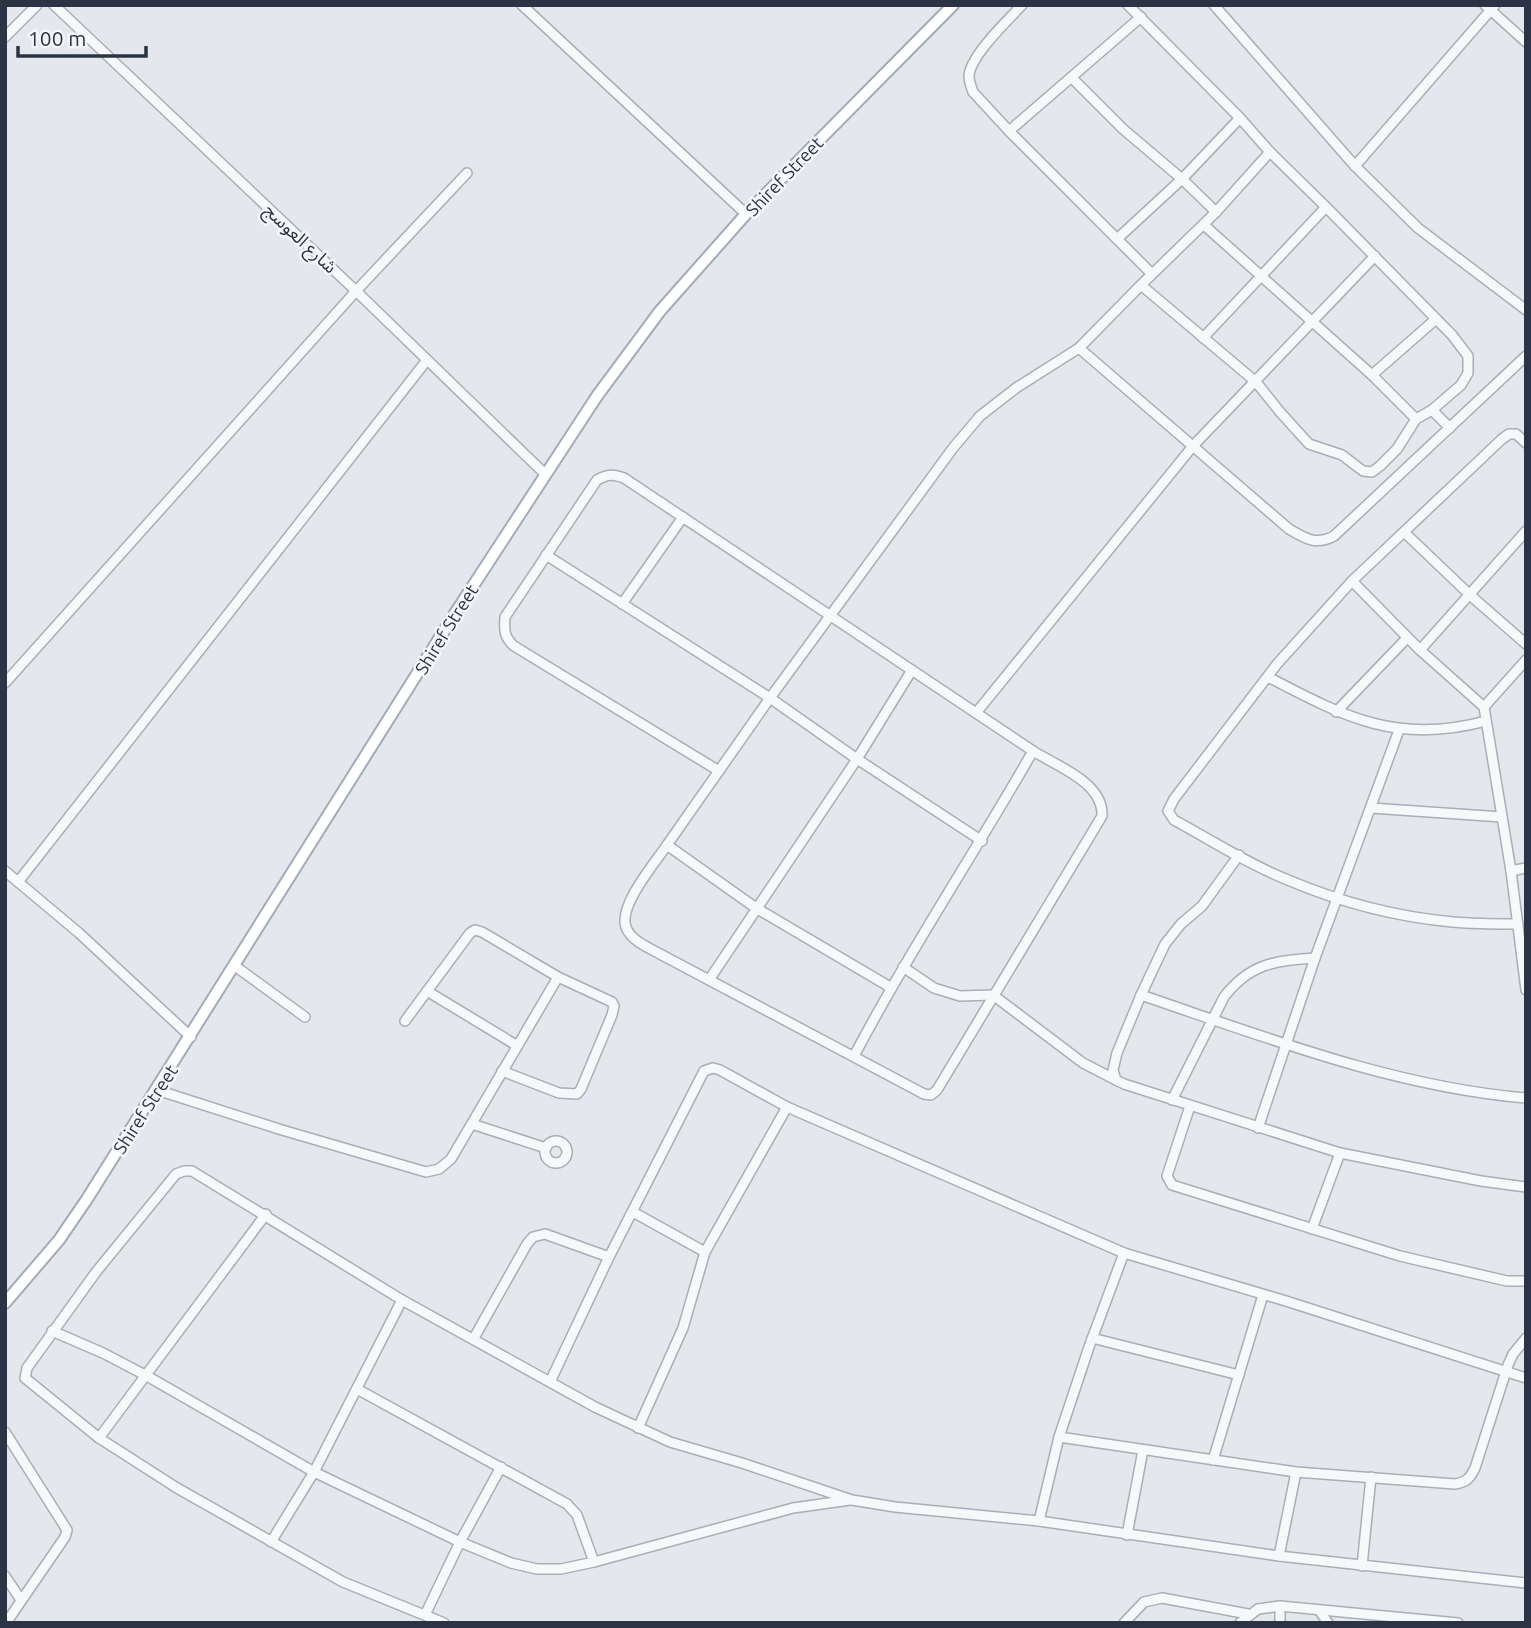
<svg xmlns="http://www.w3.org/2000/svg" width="1531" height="1628" font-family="Ubuntu,'Noto Sans Arabic',sans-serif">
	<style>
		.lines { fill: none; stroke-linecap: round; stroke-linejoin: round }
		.minor-casing { stroke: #a9aeb7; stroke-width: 12 }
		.major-casing { stroke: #a3abb8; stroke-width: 14 }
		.minor { stroke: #f7f8fa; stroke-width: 9 }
		.major { stroke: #fff; stroke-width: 10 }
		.labels { text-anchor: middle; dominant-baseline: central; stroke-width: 5; stroke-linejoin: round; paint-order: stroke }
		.street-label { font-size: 18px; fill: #2b3445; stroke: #f4f6f9 }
	</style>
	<rect width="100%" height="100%" fill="#e4e7ec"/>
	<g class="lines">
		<!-- minor casing -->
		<g class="minor-casing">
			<g id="minor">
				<path d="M54,5L356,291L545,474"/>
				<path d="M522,5L746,214"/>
				<path d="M1022,5C1008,20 970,56 969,76C969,82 971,86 973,92L1009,131L1117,239"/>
				<path d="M1128,5L1240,118L1270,152L1216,212L1141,285L1256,382L1280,412L1309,444L1342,455L1363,471L1372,472L1380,466L1397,449L1416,419L1432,410L1461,385L1468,373V356L1452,335L1326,207L1203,338"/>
				<path d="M1214,5L1355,166L1418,228L1526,310"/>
				<path d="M1485,5L1526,42"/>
				<path d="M5,37L37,5"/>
				<path d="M1072,78L1123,129L1182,179L1216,212"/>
				<path d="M1009,131L1141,17"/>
				<path d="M1270,152L1326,207"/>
				<path d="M1355,166L1495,5"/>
				<path d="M1204,225L1372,375L1416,419"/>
				<path d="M1152,274L1117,239L1182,179L1240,118"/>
				<path d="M1079,348L1289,529C1304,538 1316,546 1334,536L1526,356"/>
				<path d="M1372,375L1436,319"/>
				<path d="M1432,410L1450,428"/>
				<path d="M1404,532L1470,595L1526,644"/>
				<path d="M546,555L770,698L857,759L982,841"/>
				<path d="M1352,581L1420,650L1484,707L1511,871L1526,990"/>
				<path d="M622,604L683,517"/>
				<path d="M1420,650L1526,531"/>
				<path d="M1268,677C1345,717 1397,745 1486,721"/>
				<path d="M5,683L356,291L467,173"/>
				<path d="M1484,707L1526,660"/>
				<path d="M1336,712L1407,638"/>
				<path d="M976,713L1193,446L1375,256"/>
				<path d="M1371,808L1502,817"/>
				<path d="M667,845C655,863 618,906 626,927C630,940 649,948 660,954L924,1094L931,1095L937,1090L1102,816C1104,783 1057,766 1033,751L624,478C613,474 608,474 597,480L505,617C504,630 504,637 514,646L719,771"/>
				<path d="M1239,855L1202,906L1181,924L1165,944L1141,995L1117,1053L1113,1070L1116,1080L1124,1084L1340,1153L1481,1181L1526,1187"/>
				<path d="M5,871L79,933L191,1037"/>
				<path d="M1511,871L1526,868"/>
				<path d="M18,882L427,360"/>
				<path d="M1518,924C1496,924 1475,924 1453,922C1397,917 1340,902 1288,880C1248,864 1211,840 1174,820L1168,811L1174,799L1277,664L1352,581L1502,439L1509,434H1516L1526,443"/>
				<path d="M235,966L305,1017"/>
				<path d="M903,967L934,988L960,996L993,995L1083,1063L1116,1080"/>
				<path d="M709,980L857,759L912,670"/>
				<path d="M890,987L756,908L667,845L770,698L953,448L980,416L1016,388L1079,348L1141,285"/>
				<path d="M427,991L516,1045"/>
				<path d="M1141,995C1265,1037 1394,1087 1526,1098"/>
				<path d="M405,1021L470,933L475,930L482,932L558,977L612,1002L614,1006L612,1015L581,1089L577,1094L559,1093L502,1071"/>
				<path d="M854,1056C909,952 974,854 1033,751"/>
				<path d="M157,1090L282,1130L426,1172L439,1169L451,1159L558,977"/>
				<path d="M1172,1100L1224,997C1249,964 1276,960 1315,958"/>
				<path d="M1190,1106L1167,1176L1172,1185L1400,1256L1507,1281H1526"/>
				<path d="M472,1124L546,1148"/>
				<path d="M1258,1128L1315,958L1399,730"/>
				<circle cx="556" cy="1152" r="11"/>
				<path d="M633,1212L705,1252"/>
				<path d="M1312,1229L1340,1153"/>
				<path d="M52,1331L103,1353L147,1376L314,1472L460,1542L511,1563L537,1569H561L594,1562L793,1508L850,1500"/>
				<path d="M474,1338L527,1244L533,1237L545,1234L609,1257"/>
				<path d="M1092,1338L1239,1375"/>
				<path d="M550,1382L609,1257L704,1071L713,1068L720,1070L787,1107L1124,1253"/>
				<path d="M357,1389L567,1504L577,1515L594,1562"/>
				<path d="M638,1428L683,1328L705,1252L787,1107"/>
				<path d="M5,1432L67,1530L65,1537L6,1623"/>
				<path d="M1059,1437L1296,1472L1455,1484C1467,1482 1470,1478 1475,1468L1508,1365L1513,1354L1526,1338"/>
				<path d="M99,1438L266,1214"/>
				<path d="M1213,1460L1263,1295"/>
				<path d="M1039,1521L1059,1437L1089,1347L1124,1253L1286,1301L1526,1378"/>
				<path d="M1127,1535L1143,1450"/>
				<path d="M271,1542L314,1472L402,1300"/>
				<path d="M1279,1556L1296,1472"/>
				<path d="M1362,1566L1371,1477"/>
				<path d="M5,1576L21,1600"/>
				<path d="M1280,1606V1623"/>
				<path d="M1319,1610L1328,1623"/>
				<path d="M425,1615L460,1542L501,1467"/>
				<path d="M444,1623L343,1582L177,1488L99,1438L25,1378L27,1368L96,1272L176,1174L184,1171H192L402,1300L595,1407L670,1442L742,1463L852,1500L895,1507L1039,1521L1279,1556L1526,1583"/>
				<path d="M1124,1623L1144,1602L1162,1598L1248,1614"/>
				<path d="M1240,1623L1258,1609L1280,1606L1458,1623"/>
			</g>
		</g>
		<!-- major casing -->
		<g class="major-casing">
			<path id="major" d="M5,1303L59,1240L87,1199L454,615L597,396L660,311L746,214L953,5"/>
		</g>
		<!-- minor -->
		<use href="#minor" class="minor"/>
		<!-- major -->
		<use href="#major" class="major"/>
	</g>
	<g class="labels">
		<!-- street labels -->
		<g class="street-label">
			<text transform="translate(784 176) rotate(-46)">Shiref Street</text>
			<text transform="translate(301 238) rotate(43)">شارع العوسج</text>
			<text transform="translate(446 629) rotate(-58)">Shiref Street</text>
			<text transform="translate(145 1109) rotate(-57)">Shiref Street</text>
		</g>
	</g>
	<!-- border -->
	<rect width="1531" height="1628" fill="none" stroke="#2b3445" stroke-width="14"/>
	<!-- scale -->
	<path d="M18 46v10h128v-10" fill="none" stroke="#2b3445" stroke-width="3.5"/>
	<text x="28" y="46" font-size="21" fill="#2b3445" stroke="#f4f6f9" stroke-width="5" paint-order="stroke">100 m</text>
</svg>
